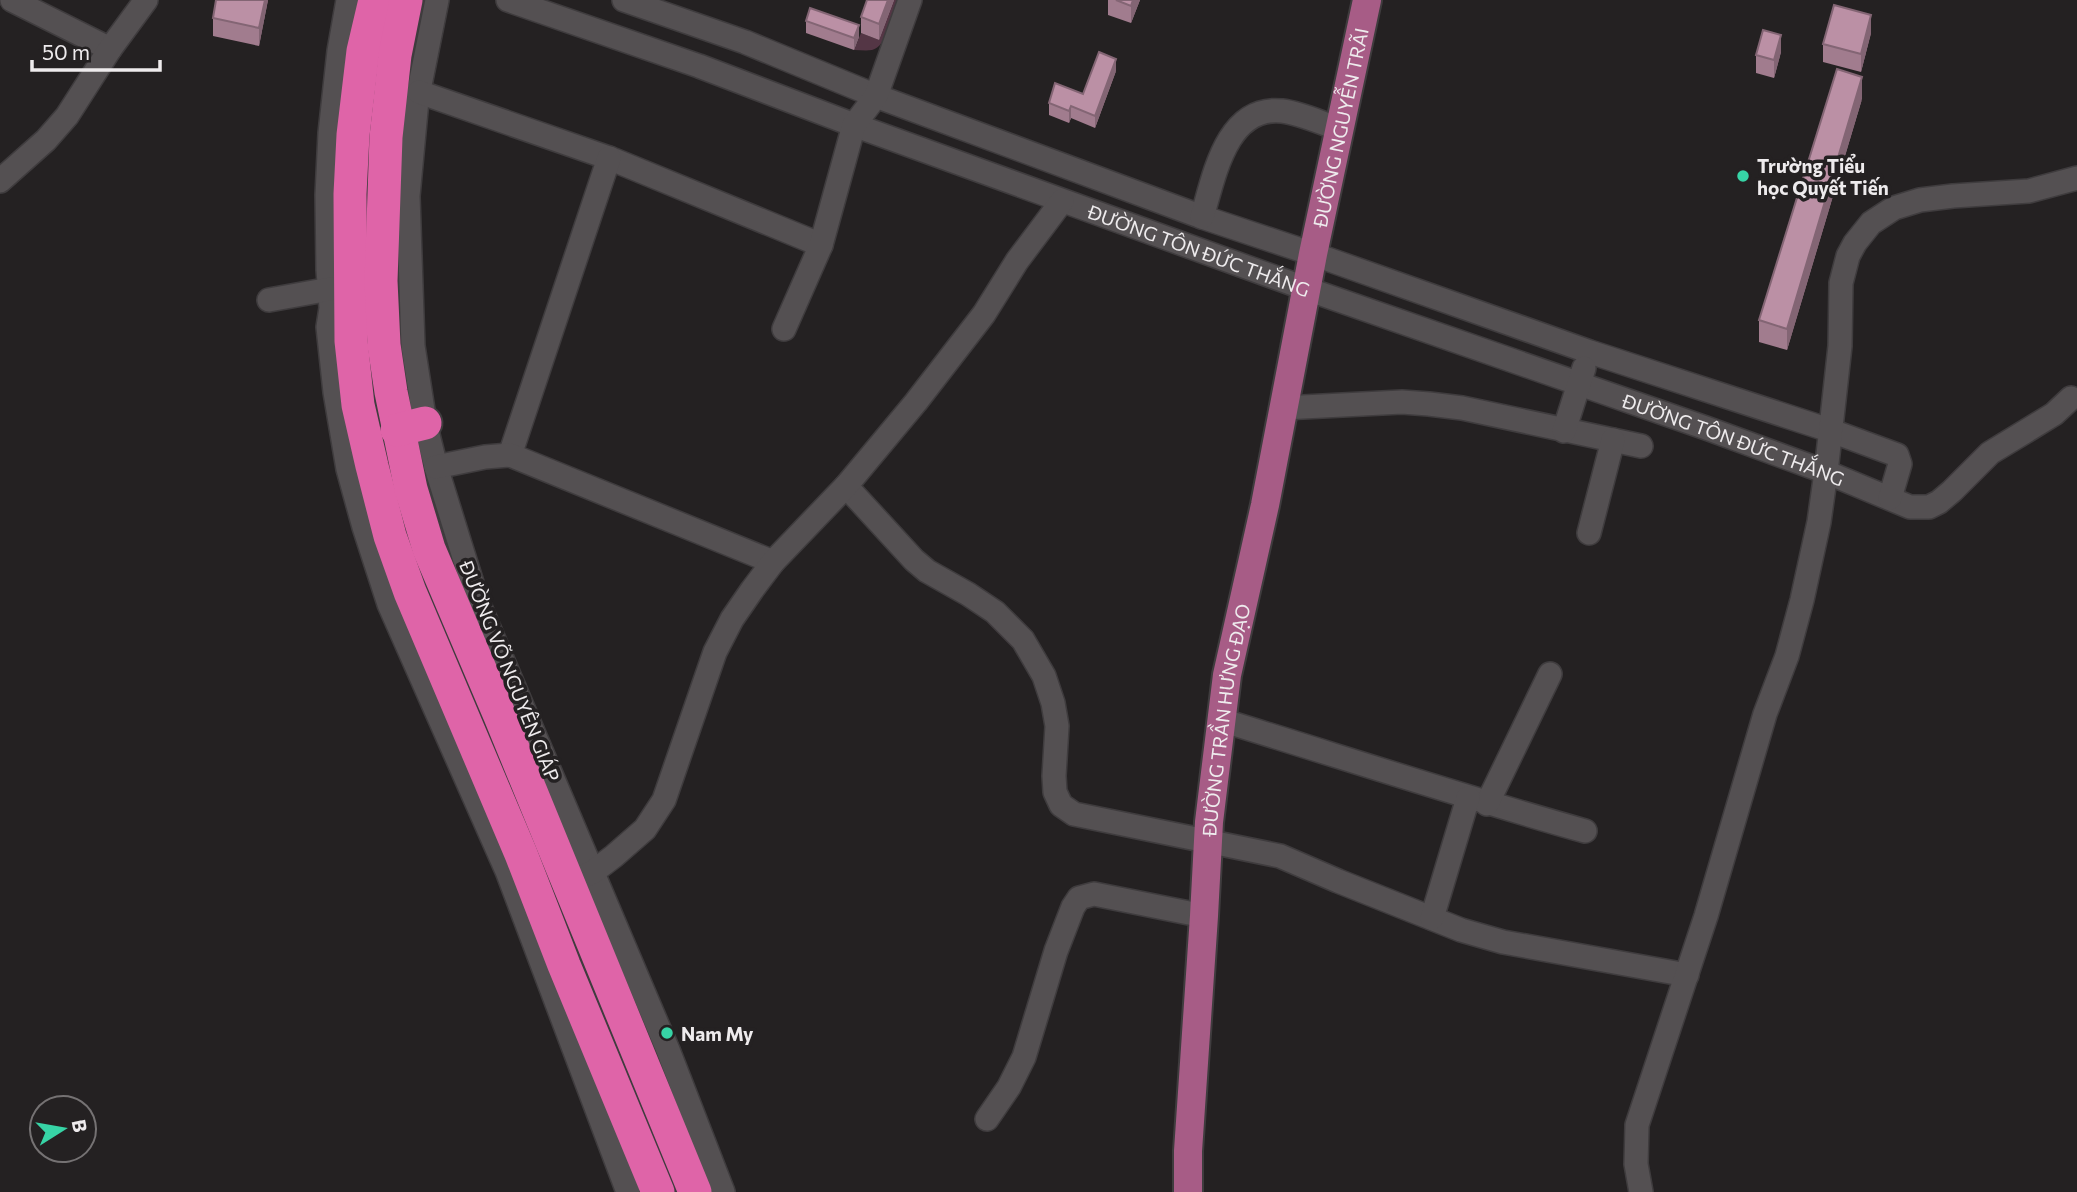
<svg xmlns="http://www.w3.org/2000/svg" width="2077" height="1192" font-family="Commissioner,sans-serif">
	<style>
		.grass { fill: #543645 }
		.lines { fill: none; stroke-linecap: round; stroke-linejoin: round }
		.minor-casing { stroke: #3f3c3e; stroke-width: 26 }
		.major-casing { stroke: #3f3c3e; stroke-width: 32 }
		.highway-casing { stroke: #3f3c3e; stroke-width: 37 }
		.minor { stroke: #545052; stroke-width: 23 }
		.major { stroke: #a75c86; stroke-width: 28 }
		.highway { stroke: #df64a8; stroke-width: 33 }
		.wall { fill: #a17c8e }
		.shaded-wall { fill: #836574 }
		.building { fill: #bb90a5; stroke: #836574; stroke-width: 2 }
		.poi-dot { fill: #37d4a6; stroke: #242122; stroke-width: 2.5 }
		.labels { text-anchor: middle; dominant-baseline: central; stroke-width: 7; stroke-linejoin: round; paint-order: stroke }
		.street-label { font-size: 19px; fill: #eeebed; stroke: #242122 }
		.poi-label { font-size: 19px; font-weight: bold; fill: #eeebed; stroke: #242122; text-anchor: start }
	</style>
	<rect width="100%" height="100%" fill="#242122"/>
	<!-- grass -->
	<path class="grass" d="M893,0H898C893,13 887,47 872,50C866,51 860,50 854,50L861,33L879,40Z"/>
	<g class="lines">
		<!-- minor casing -->
		<g class="minor-casing">
			<g id="minor">
				<path d="M12,0L110,49"/>
				<path d="M348,0L339,51L330,133L327,195L328,270L331,308L328,327L335,392L348,469L364,527L389,604L507,871L628,1192"/>
				<path d="M437,0L417,100L408,196L413,346L425,423L436,467L478,602L668,1050L723,1192"/>
				<path id="s1" d="M508,0L699,66L854,125L1307,289L1706,428L1826,472L1910,507H1929L1939,502L1952,491L1990,453L2054,414L2071,398"/>
				<path d="M624,0L745,42L876,96L1202,217L1313,254L1590,352L1829,430L1897,455L1900,464L1890,498"/>
				<path d="M419,92L609,158L821,245"/>
				<path d="M0,181L46,140L67,116L110,49L146,0"/>
				<path d="M1202,217C1214,177 1226,105 1282,111C1301,113 1321,123 1339,129"/>
				<path d="M269,300L330,289"/>
				<path d="M784,329L821,245L854,125L876,96L910,0"/>
				<path d="M1283,408L1402,402L1429,404L1462,408L1641,446"/>
				<path d="M1564,431L1584,368"/>
				<path d="M510,455L609,158"/>
				<path d="M436,467L485,457L510,455L773,562"/>
				<path d="M846,486L914,560L927,571L968,594L995,612L1023,640L1044,676L1053,703L1057,726L1054,776L1055,792L1061,805L1074,814L1280,856L1338,881L1461,930L1503,942L1687,975"/>
				<path d="M1589,533L1613,440"/>
				<path d="M1221,720C1342,757 1463,797 1585,831"/>
				<path d="M1487,804L1550,674"/>
				<path d="M580,878L593,872L614,856L645,829L664,800L715,652L732,619L752,590L773,562L846,486L916,402L984,314L1017,261L1062,201"/>
				<path d="M1432,918L1468,798"/>
				<path d="M987,1119L1009,1087L1024,1057L1056,951L1073,907L1079,898L1094,894L1204,916"/>
				<path d="M1641,1192L1636,1164L1637,1125L1706,916L1765,714L1787,656L1802,600L1819,522L1826,472L1840,346L1841,283L1848,256L1855,243L1871,223L1894,208L1920,200L1953,196L2029,191L2077,178"/>
			</g>
		</g>
		<!-- major casing -->
		<g class="major-casing">
			<g id="major">
				<path id="s2" d="M1188,1192V1151L1204,916L1209,822L1227,675L1265,505L1313,254L1367,0"/>
			</g>
		</g>
		<!-- highway casing -->
		<g class="highway-casing">
			<g id="highway">
				<path d="M375,0L363,51L353,135L350,194L351,341L358,405L372,466L390,536L410,592L521,854L564,965L658,1192"/>
				<path d="M406,0L395,55L386,137L381,281L384,345L391,392L411,489L429,549L500,716L695,1192"/>
				<path d="M397,430L425,423"/>
			</g>
		</g>
		<!-- minor -->
		<use href="#minor" class="minor"/>
		<!-- major -->
		<use href="#major" class="major"/>
		<!-- highway -->
		<use href="#highway" class="highway"/>
	</g>
	<!-- wall -->
	<g class="wall">
		<path d="M268,0L259,46L213,36V18Z"/>
		<path d="M867,0H894L879,40L861,33V17Z"/>
		<path d="M1108,0H1140L1131,23L1108,15Z"/>
		<path d="M806,21L859,37L854,50L806,33Z"/>
		<path d="M1871,33L1861,72L1823,62V44Z"/>
		<path d="M1781,52L1774,78L1756,73V55Z"/>
		<path d="M1116,71L1095,128L1071,118L1069,123L1049,115V103L1083,94Z"/>
		<path d="M1862,99L1787,350L1759,342V320Z"/>
	</g>
	<!-- shaded-wall -->
	<g class="shaded-wall">
		<path d="M265,0H268L259,46V28Z"/>
		<path d="M888,0H894L879,40V24Z"/>
		<path d="M1133,0H1140L1131,23V6Z"/>
		<path d="M1871,15V33L1861,72V54Z"/>
		<path d="M859,25V37L854,50V38Z"/>
		<path d="M1781,35V52L1774,78V60Z"/>
		<path d="M1116,59V71L1095,128V116Z"/>
		<path d="M1862,77V99L1787,350V329Z"/>
		<path d="M1071,106V118L1069,123V111Z"/>
	</g>
	<!-- building -->
	<g class="building">
		<path d="M216,0H265L259,28L213,18Z"/>
		<path d="M867,0H888L879,24L861,17Z"/>
		<path d="M1116,0H1133L1131,6Z"/>
		<path d="M1834,5L1871,15L1861,54L1823,44Z"/>
		<path d="M810,8L859,25L854,38L806,21Z"/>
		<path d="M1763,30L1781,35L1774,60L1756,55Z"/>
		<path d="M1099,52L1116,59L1095,116L1071,106L1069,111L1049,103L1055,83L1083,94Z"/>
		<path d="M1837,69L1862,77L1787,329L1759,320Z"/>
	</g>
	<!-- markers -->
	<g class="poi-dot">
		<circle cx="1743" cy="176" r="7"/>
		<circle cx="667" cy="1033" r="7"/>
	</g>
	<g class="labels">
		<!-- street labels -->
		<g class="street-label">
			<text stroke="none"><textPath href="#s2" startOffset="1078">ĐƯỜNG NGUYỄN TRÃI</textPath></text>
			<text stroke="none"><textPath href="#s1" startOffset="735">ĐƯỜNG TÔN ĐỨC THẮNG</textPath></text>
			<text stroke="none"><textPath href="#s1" startOffset="1302">ĐƯỜNG TÔN ĐỨC THẮNG</textPath></text>
			<text transform="translate(510 671) rotate(68)">ĐƯỜNG VÕ NGUYÊN GIÁP</text>
			<text stroke="none"><textPath href="#s2" startOffset="474">ĐƯỜNG TRẦN HƯNG ĐẠO</textPath></text>
		</g>
		<!-- poi labels -->
		<g class="poi-label">
			<text x="1757" y="165">Trường Tiểu<tspan x="1757" dy="22">học Quyết Tiến</tspan></text>
			<text x="681" y="1033">Nam My</text>
		</g>
	</g>
	<!-- north arrow -->
	<g transform="translate(63 1129) rotate(79)"><circle r="33" fill="#242122" stroke="#757273" stroke-width="2"/>
	<path d="M0-5L12 26L0 18L-12 26Z" fill="#37d4a6"/>
	<text y="-10" font-size="19" font-weight="bold" text-anchor="middle" fill="#eeebed">B</text>
	</g>
	<!-- scale -->
	<path d="M32 60v10h128v-10" fill="none" stroke="#eeebed" stroke-width="3.5"/>
	<text x="42" y="60" font-size="21" fill="#eeebed" stroke="#242122" stroke-width="5" paint-order="stroke">50 m</text>
</svg>
